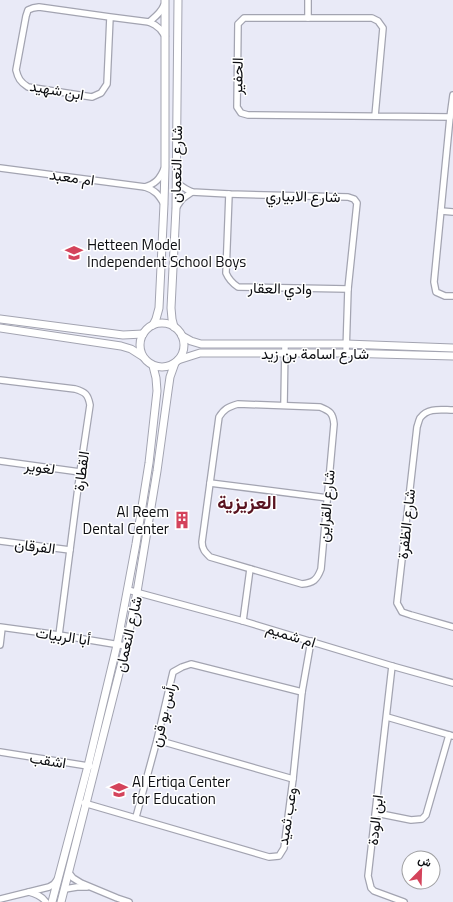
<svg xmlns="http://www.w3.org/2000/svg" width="453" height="902" font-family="'Titillium Web',Vazirmatn,sans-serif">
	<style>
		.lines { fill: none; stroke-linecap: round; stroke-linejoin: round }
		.minor-casing { stroke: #a3a4b1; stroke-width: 8 }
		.tertiary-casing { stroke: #a3a4b1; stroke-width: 9 }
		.minor { stroke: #fff; stroke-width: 5.5 }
		.tertiary { stroke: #fff; stroke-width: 7 }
		.labels { text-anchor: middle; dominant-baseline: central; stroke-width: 3; stroke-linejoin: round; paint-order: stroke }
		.street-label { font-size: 15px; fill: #0c0d11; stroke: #fff }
		.poi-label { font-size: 15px; fill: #0c0d11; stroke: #fff; text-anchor: start }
		.district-label { font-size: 19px; font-weight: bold; fill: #591420; stroke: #fff }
	</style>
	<rect width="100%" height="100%" fill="#e9eaf7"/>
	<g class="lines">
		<!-- minor casing -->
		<g class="minor-casing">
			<g id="minor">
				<path d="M308,0V18"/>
				<path d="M110,17L107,84L101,93L92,97L28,87C20,82 18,78 16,70L26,16L28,10L33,8L39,7L110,17L149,22L155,25L160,29L165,36"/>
				<path d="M149,22C155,17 161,13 164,5"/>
				<path d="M453,95L450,117L434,282L436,292L445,296H453"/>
				<path d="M375,116L383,28L378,21L372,18H244L238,24L237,107L241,113L248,115L450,117"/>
				<path d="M0,168L145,187C155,190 159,195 164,204"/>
				<path d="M176,179L180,185L186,189L192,192L229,194L348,197L354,199L357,203L348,289L346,353"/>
				<path d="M145,187C155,184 160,179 164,169"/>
				<path d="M229,194L226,273C229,280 232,283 238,287L348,289"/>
				<path d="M176,208L182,199L192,192"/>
				<path d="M441,211L453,212"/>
				<path d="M0,380L75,389C85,392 88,394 90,405L80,472L59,635"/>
				<path d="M238,404L320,407C330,411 333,413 334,424L321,569C317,580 313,583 302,584L210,557C205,552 202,549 202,542L219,417C224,409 228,407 238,404Z"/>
				<path d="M284,405L285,344"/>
				<path d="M453,410C442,410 428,407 420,418C419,420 418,424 417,427L397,603L402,612L411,615L453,627"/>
				<path d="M0,461L80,472"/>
				<path d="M210,483L328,498"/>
				<path d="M0,541L70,550"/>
				<path d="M128,590L243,621L392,666L453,683"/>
				<path d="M243,621L250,569"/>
				<path d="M0,627L59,635L126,646"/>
				<path d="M0,645L2,628"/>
				<path d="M392,666L368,876L371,888L374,891L404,902"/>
				<path d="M387,717L453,736"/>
				<path d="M157,740L293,779"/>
				<path d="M0,752L88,766H90"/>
				<path d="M84,803L269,857L279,856L284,848L293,779L302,692L311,641"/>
				<path d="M376,813L411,820L422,819L426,815L449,735"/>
				<path d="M136,817L157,740L173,672L182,667L191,664L302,692"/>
				<path d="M69,873L73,878L81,883L117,898L129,902"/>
				<path d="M65,889L77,887H87"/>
				<path d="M29,892C36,894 42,896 46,902"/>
				<path d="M0,899L49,887L54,884L57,880"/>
			</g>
		</g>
		<!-- tertiary casing -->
		<g class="tertiary-casing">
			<g id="tertiary">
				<path d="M0,319L123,335L143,334"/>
				<circle cx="162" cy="345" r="22"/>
				<path d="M153,325L156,319L159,308L164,204L165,167V0"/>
				<path d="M174,327L172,319L171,308L176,208L178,0"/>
				<path d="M0,328L121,346L131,349L142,356"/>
				<path d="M182,336L191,341L201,344H346L453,348"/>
				<path d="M178,360L200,353H341L453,356"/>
				<path d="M52,902L88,766L117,645L136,544L149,463L157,391L156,378L153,366"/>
				<path d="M61,902L126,646L137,592L157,471L168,391L170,377L175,363"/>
			</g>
		</g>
		<!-- minor -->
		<use href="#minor" class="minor"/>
		<!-- tertiary -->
		<use href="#tertiary" class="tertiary"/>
	</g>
	<!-- icons -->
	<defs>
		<g id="school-bare" transform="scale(1.38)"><path d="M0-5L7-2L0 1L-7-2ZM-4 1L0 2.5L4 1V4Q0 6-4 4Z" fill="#d4435b" stroke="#fff" stroke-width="2.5" paint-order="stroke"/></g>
		<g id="building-bare" transform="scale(1.38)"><path d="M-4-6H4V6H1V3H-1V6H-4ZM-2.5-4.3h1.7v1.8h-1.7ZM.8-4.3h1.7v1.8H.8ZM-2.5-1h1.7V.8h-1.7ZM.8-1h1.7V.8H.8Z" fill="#d4435b" stroke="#fff" stroke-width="2.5" paint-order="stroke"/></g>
	</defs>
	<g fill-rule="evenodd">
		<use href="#school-bare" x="74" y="253"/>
		<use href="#building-bare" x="182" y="520"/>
		<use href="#school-bare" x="119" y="790"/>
	</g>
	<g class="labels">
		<!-- street labels -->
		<g class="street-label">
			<text transform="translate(237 76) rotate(-89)">الحفير</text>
			<text transform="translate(57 90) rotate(10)">ابن شهيد</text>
			<text transform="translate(176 164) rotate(-89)">شارع النعمان</text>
			<text transform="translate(72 177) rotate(8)">ام معبد</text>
			<text transform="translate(303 196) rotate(1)">شارع الابياري</text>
			<text transform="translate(280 288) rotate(1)">وادي العقار</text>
			<text x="315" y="353">شارع اسامة بن زيد</text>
			<text transform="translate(40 467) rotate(8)">لغوير</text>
			<text transform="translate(81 471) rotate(-82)">القطارة</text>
			<text transform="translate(326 506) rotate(-85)">شارع القراين</text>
			<text transform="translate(406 524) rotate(-84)">شارع الظفرة</text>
			<text transform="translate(35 546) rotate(7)">الفرقان</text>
			<text transform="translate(128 634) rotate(-77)">شارع النعمان</text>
			<text transform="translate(291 635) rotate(17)">ام شميم</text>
			<text transform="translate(63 636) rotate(8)">أبا الربيات</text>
			<text transform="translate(163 715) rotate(-76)">رأس بو قرن</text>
			<text transform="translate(48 760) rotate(9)">اشقب</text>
			<text transform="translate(287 816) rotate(-81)">وعب ثميد</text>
			<text transform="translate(375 820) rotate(-84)">ابن الودة</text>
		</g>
		<!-- poi labels -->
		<g class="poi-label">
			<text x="87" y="244">Hetteen Model<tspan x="87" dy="17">Independent School Boys</tspan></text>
			<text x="169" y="511" text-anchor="end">Al Reem<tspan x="169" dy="17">Dental Center</tspan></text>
			<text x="132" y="781">Al Ertiqa Center<tspan x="132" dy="17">for Education</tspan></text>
		</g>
		<!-- district labels -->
		<g class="district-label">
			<text x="247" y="501">العزيزية</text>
		</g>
	</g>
	<!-- north arrow -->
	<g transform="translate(421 870) rotate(23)"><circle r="19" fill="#ffffff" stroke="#9e9ea0"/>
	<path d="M0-3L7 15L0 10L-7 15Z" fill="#d4435b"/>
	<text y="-6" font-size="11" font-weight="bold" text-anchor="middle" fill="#0c0d11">ش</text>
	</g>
</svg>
